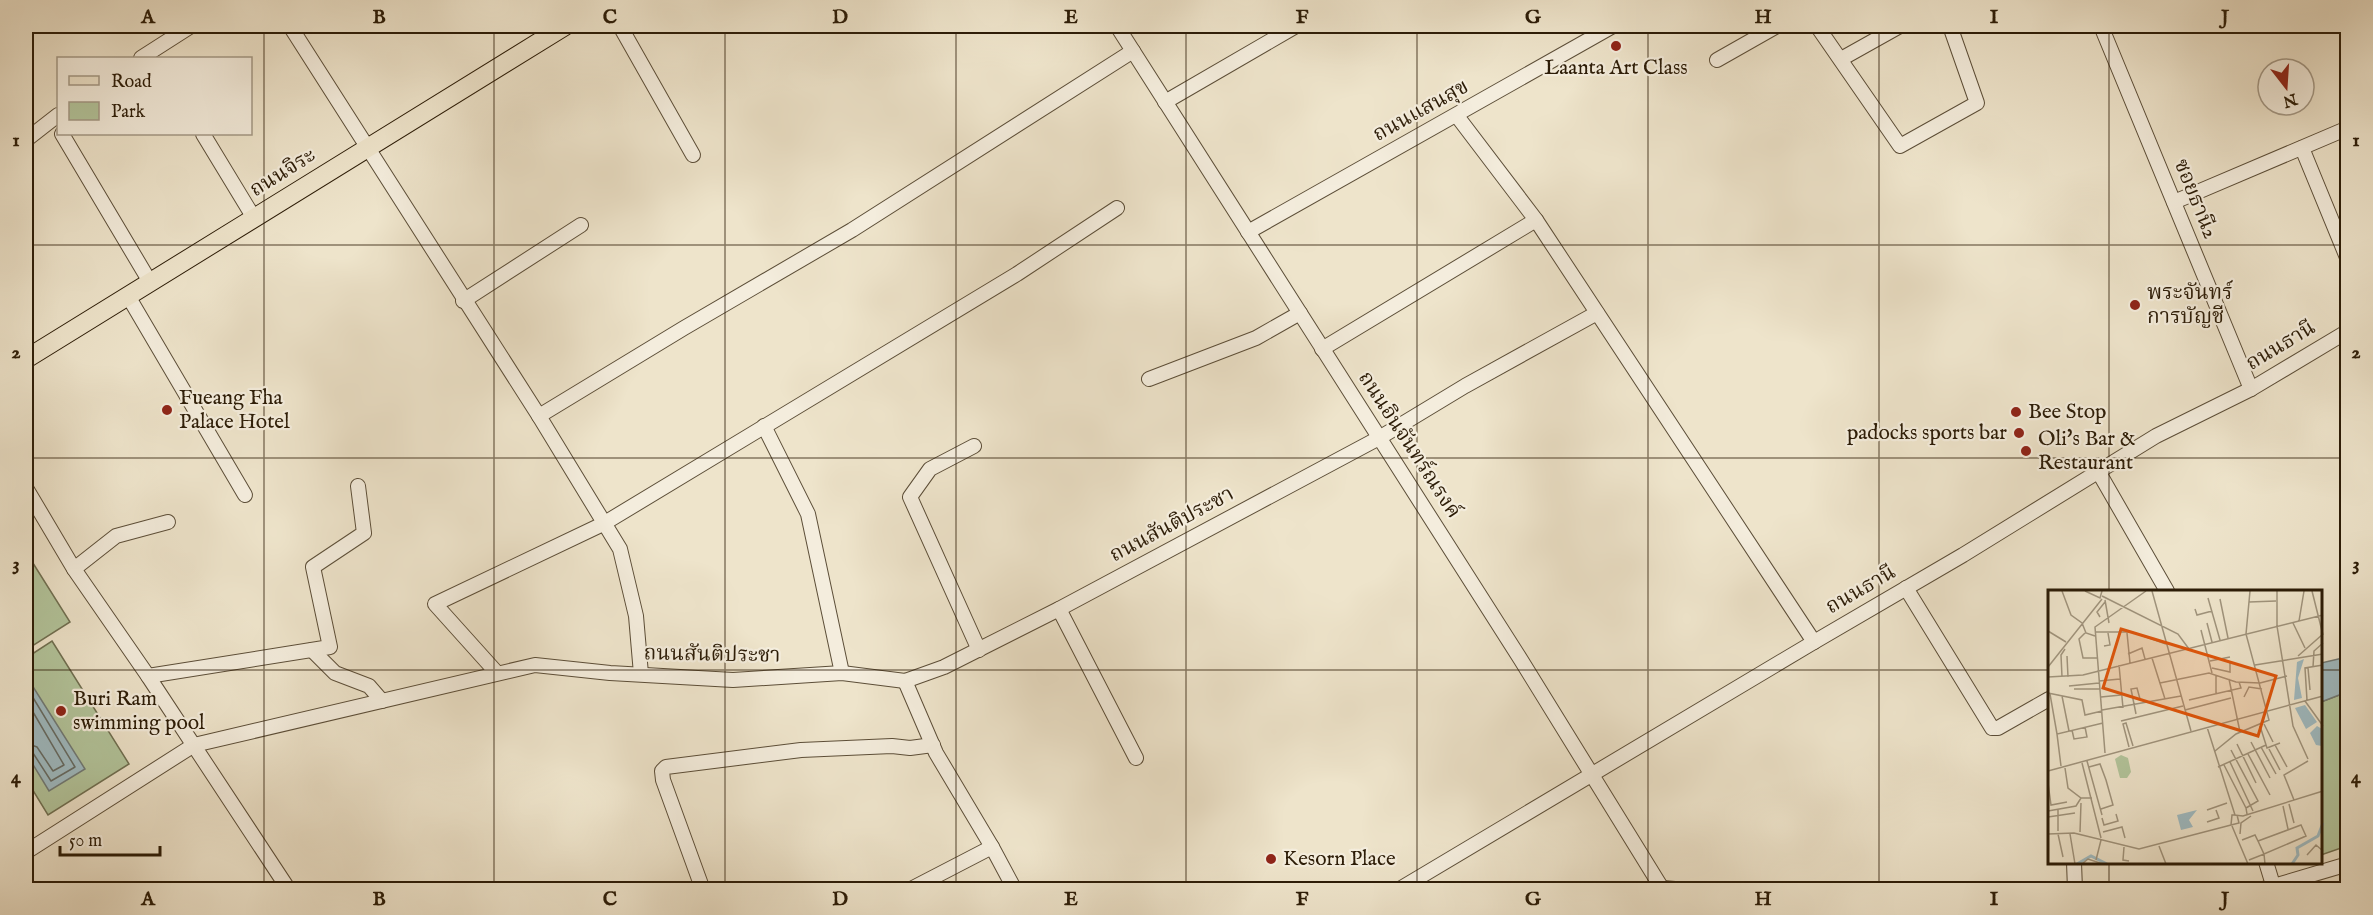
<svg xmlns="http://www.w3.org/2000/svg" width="2373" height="915" font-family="'IM FELL English','Noto Serif Thai',serif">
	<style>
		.green { fill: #b3c59c; stroke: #707052; stroke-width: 1.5 }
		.water { fill: #9fbbc2; stroke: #717b77; stroke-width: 1.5 }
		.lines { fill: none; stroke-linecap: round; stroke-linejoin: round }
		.shore { stroke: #666c64; stroke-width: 1.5 }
		.minor-casing { stroke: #5c4e38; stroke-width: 16 }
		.major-casing { stroke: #2c1c07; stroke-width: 20 }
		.minor { stroke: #f4eddd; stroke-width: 14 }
		.major { stroke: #eee4cb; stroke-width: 18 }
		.grid { fill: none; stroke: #2c1c07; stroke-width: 1.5; stroke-opacity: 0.55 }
		.poi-dot { fill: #8f2418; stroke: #f4eddd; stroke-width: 2 }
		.labels { text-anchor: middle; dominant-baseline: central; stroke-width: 4.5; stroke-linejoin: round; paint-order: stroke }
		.poi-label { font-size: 21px; fill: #2c1c07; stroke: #f4eddd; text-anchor: start }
		.street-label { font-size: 21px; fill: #2c1c07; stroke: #f4eddd }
		.inset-river { fill: none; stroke: #9fbbc2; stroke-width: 3 }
		.inset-road { fill: none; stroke: #a0947d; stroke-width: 1.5 }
		.view { fill: #df560c; fill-opacity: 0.15; stroke: #df560c; stroke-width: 3 }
		.inset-edge { fill: none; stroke: #2c1c07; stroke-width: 3 }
		.neatline { fill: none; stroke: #2c1c07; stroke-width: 2 }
		.grid-label { font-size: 20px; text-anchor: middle; font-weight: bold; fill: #2c1c07 }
	</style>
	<rect width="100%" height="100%" fill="#eee4cb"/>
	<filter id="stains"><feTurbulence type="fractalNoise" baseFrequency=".00333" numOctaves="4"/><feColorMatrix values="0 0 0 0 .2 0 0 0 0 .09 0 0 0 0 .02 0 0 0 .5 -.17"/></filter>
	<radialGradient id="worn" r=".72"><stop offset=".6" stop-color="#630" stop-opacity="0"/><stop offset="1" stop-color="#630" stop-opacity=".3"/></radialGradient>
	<!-- green -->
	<g class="green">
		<path d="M26,552L70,622L26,650Z"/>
		<path d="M52,641L129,764L48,815L26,779V658Z"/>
		<path d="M2347,692V846L2321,855V702Z"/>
	</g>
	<!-- water -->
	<g class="water">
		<path d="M2347,657V692L2321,702V663Z"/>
		<path d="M30,682L85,769L49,791L26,753V685Z"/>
	</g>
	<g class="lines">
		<!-- shore -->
		<g class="shore">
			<path d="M26,689L29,691L75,767L51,781L33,753L26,751"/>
			<path d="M26,700L64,765L53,771L37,747L26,743"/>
		</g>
		<!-- minor casing -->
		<g class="minor-casing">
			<g id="minor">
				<path d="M290,26L539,416L620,549L636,616L641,674"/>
				<path d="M620,26L693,155"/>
				<path d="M1117,26L1521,660L1663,890"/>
				<path d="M1817,26L1900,146L1977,103L1950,26"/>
				<path d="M2101,26L2251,389"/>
				<path d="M141,58L191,26"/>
				<path d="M1841,59L1900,26"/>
				<path d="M1717,60L1777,26"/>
				<path d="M1165,102L1296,26"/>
				<path d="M1457,116L1536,220L1814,642"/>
				<path d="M62,134L150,282"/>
				<path d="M203,134L254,218"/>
				<path d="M26,140L58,115"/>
				<path d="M2302,148L2348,260"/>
				<path d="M2174,202L2348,128"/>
				<path d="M1248,232L1613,26"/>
				<path d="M128,296L245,495"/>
				<path d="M463,301L581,225"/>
				<path d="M1322,349L1536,220"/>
				<path d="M1149,379L1256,338L1300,313"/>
				<path d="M539,416L684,328L852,230L1133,51"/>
				<path d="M764,426L808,514L842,673"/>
				<path d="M974,446L930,469L910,497L979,650"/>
				<path d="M2098,471L2167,591"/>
				<path d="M26,488L74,569L148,676L289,890"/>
				<path d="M74,569L116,536L168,522"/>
				<path d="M1906,588L1992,728H1998L2049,699"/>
				<path d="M1059,609L1136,758"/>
				<path d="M312,650L335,673L369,686L382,701"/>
				<path d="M497,673L435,604L603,524L1017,274L1117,208"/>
				<path d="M148,676L330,647L313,567L364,533L358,486"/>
				<path d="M905,681L936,753L992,847L1015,890"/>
				<path d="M26,852L194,745L535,665L610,673L733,680L842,673L905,681L944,667L1059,609L1379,438L1465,386L1597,313"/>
				<path d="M2074,862L2075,890"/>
				<path d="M2266,862L2273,885"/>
				<path d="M1663,888L1687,890"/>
				<path d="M703,890L663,780L662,771L666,767L801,750L892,746L910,748L933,745"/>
				<path d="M909,890L992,847"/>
				<path d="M1398,890L1814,642L1963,555L2156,436L2251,389L2348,331"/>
				<path d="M2260,890L2348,864"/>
			</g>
		</g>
		<!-- major casing -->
		<g class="major-casing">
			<path id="major" d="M26,359L565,26"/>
		</g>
		<!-- minor -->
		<use href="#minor" class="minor"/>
		<!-- major -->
		<use href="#major" class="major"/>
	</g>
	<!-- grid -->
	<path class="grid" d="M264,26V890M494,26V890M725,26V890M956,26V890M1186,26V890M1417,26V890M1648,26V890M1879,26V890M2109,26V591M26,245H2348M26,458H2348M26,670H2049M2320,670H2348M2109,862V890"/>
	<!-- markers -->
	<g class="poi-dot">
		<circle cx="1616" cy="46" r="6"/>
		<circle cx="2135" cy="305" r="6"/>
		<circle cx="167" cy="410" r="6"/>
		<circle cx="2016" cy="412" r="6"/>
		<circle cx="2019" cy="433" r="6"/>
		<circle cx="2026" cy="451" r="6"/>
		<circle cx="61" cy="711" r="6"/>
		<circle cx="1271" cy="859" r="6"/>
	</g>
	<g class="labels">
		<!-- poi labels -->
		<g class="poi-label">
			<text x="1616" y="68" text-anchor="middle">Laanta Art Class</text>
			<text x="2147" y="293">พระจันทร์<tspan x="2147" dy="24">การบัญชี</tspan></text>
			<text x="179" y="398">Fueang Fha<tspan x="179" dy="24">Palace Hotel</tspan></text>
			<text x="2028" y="412">Bee Stop</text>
			<text x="2007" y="433" text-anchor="end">padocks sports bar</text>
			<text x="2038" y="439">Oli's Bar &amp;<tspan x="2038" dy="24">Restaurant</tspan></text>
			<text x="73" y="699">Buri Ram<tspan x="73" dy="24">swimming pool</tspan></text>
			<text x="1283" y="859">Kesorn Place</text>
		</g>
		<!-- street labels -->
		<g class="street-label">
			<text transform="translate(1421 111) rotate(-29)">ถนนแสนสุข</text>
			<text transform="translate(283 173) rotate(-32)">ถนนจิระ</text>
			<text transform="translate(2195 199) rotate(68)">ซอยธานี2</text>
			<text transform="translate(2281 346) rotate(-31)">ถนนธานี</text>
			<text transform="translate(1409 445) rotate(57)">ถนนอินจันทร์ณรงค์</text>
			<text transform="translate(1172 525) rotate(-28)">ถนนสันติประชา</text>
			<text transform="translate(1861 590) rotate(-30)">ถนนธานี</text>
			<text transform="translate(712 655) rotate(1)">ถนนสันติประชา</text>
		</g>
	</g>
	<!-- overview -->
	<g transform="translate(2048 590)">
		<rect width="274" height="274" fill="#eee4cb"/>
		<path d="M73,165L80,168L83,182L79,188H72L67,169Z" fill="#b3c59c"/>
		<path d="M256,69L250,88L254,108L246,110L249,72ZM257,115L269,132L258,139L247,118ZM269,136L274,139V156L268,155L262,143ZM149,220L141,230L145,237L133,240L129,225Z" fill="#9fbbc2"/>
		<path class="inset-river" d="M29,274L43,266L59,274M244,274L250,265L249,258L270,246L275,233"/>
		<path class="inset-road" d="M14,1L23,25L34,33L38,43L47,46M37,1L52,8L54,1M104,1L143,141M229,1V36L245,136L260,169M264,1L275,45M54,6L130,44L141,59M160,8L172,50M172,9L180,48M57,10L61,33M201,12L228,11M147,19L149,25L164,21M52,27L49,22L57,12M251,31L256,1M159,33L164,52M245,33L257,58M153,40L164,83M0,41L18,52M47,42H84L118,54M37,43L31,49L35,68H49M79,43L82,73M56,56L62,55L60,43M80,64L94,58L97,69M19,66L20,87M250,66L275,44M104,68L117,109M162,71L182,67M71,75L75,118M207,75L275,64M0,77L54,9M265,77L266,61L275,53M164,78L182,82V73M260,78L262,100M168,85V103M0,87L35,85L275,25M14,87L13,65L17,59M181,89L192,142M51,91L72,89M112,93L161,83L188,92L212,93L239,86M21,96L51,93M26,99H52M0,103L34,110L37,125L54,121M2,104L9,144M14,106L21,141M53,107L73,105M196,107L201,97L214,99M141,110L193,98L191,92M259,110L257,78L275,75M257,111L275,136M54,120L133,106M137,120L183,108M88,124L83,99L89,98L92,109M73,131L135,116M216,134L225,152M212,136L219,158L232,153M159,137L187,225M24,140L26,149L39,147L37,137M203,152L222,188M189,154L208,193M227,155L239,177M81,157L75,134L78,133L85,156M213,157L228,184M221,159L232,180M183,160L210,211L198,218L199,224M167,161L188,144L221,130L198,44L202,1M57,163L47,37L98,1M200,164L222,205M39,171L54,225M182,172L205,221M34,173L53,248M176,175L198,218M13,176L9,144L55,133M41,177L52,174L58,190L65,215L53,219M170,177L218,155M17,178L20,198L33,208H44M0,181L275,106M0,193L3,215L19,212M246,210L236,185L260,171M241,214L246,233M235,216L240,239M10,220V241M159,220L179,213M0,221L28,216L33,208M189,225L191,233L183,235L184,225H186L195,226L275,201M0,227L27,223M54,228L56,235L70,231L68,224M159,232L171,228L168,220M184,236L200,274M32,242L33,213M55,242L74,237L77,248M0,244L26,243L91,259L183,235M10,244L15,267M22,244L27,274M192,244L193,233L203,226M194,250L207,245L210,251L253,235L258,246L216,264L210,251M111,256L118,274M76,257L75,270L81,271M259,265L268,255L275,261M48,270L53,250M201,270L216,264L217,274M34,274L40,269L55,274"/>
		<path class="view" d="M73,39L228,86L210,146L55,98Z"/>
		<rect width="274" height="274" class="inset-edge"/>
	</g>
	<!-- margin -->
	<rect width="2373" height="915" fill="none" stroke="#eee4cb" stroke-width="66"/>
	<!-- legend -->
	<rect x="57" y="57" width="195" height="78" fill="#f4eddd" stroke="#a49987" stroke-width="1.5"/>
	<rect x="69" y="76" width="30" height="9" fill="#eee4cb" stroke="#a49987" stroke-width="1.5"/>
	<text x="111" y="87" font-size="18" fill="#2c1c07">Road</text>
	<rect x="69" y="102" width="30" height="18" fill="#b3c59c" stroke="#a49987" stroke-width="1.5"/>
	<text x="111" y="117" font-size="18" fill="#2c1c07">Park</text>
	<!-- north arrow -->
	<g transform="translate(2286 87) rotate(163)"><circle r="28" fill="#f4eddd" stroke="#a49987" stroke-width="1.5"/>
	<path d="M0-4.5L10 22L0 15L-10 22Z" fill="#8f2418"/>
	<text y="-9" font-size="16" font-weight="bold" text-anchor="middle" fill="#2c1c07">N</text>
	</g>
	<!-- scale -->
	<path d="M60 846v9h100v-9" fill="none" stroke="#2c1c07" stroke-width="3"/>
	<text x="69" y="846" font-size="18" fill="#2c1c07" stroke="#f4eddd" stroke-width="4.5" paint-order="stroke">50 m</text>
	<rect x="33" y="33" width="2307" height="849" class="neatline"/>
	<g class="grid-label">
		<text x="148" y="23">A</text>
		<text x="379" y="23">B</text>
		<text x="610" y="23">C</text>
		<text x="840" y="23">D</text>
		<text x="1071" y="23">E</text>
		<text x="1302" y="23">F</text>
		<text x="1533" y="23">G</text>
		<text x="1763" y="23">H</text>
		<text x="1994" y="23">I</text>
		<text x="2225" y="23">J</text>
		<text x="16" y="146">1</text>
		<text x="2356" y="146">1</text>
		<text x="16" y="358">2</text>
		<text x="2356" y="358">2</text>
		<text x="16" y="570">3</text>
		<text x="2356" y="570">3</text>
		<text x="16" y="783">4</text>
		<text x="2356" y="783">4</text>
		<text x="148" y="905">A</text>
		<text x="379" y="905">B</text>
		<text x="610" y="905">C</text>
		<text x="840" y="905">D</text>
		<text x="1071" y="905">E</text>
		<text x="1302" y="905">F</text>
		<text x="1533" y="905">G</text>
		<text x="1763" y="905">H</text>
		<text x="1994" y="905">I</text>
		<text x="2225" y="905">J</text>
	</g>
	<rect width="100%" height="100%" filter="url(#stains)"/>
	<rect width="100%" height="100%" fill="url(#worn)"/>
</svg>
